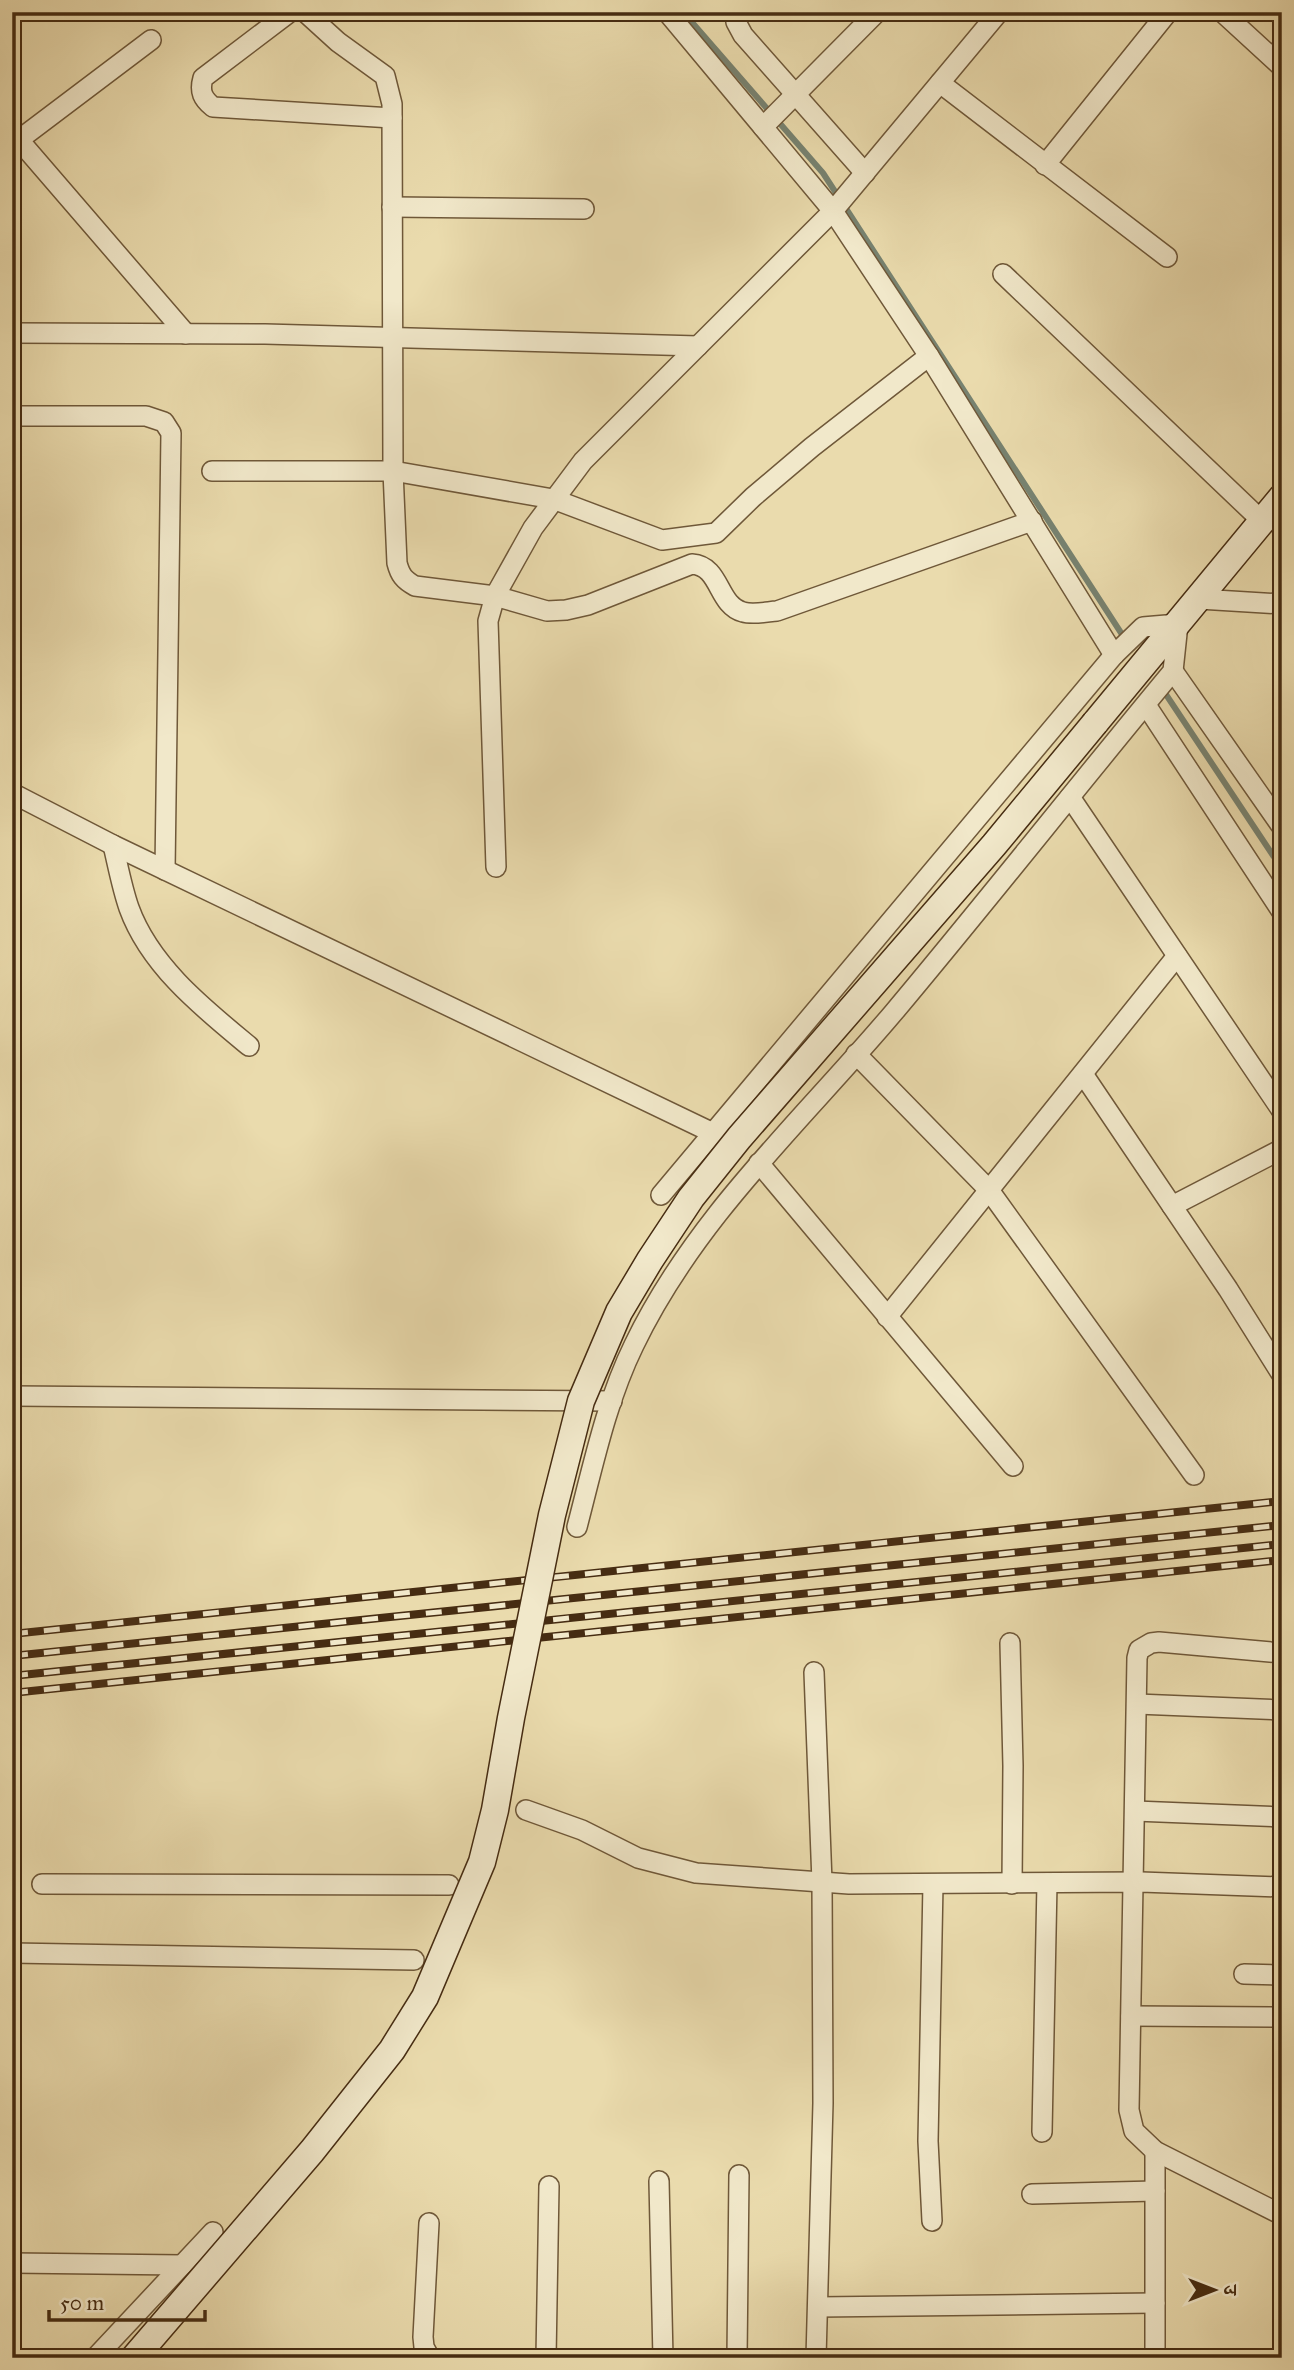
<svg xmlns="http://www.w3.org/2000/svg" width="1294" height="2370" font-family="'IM FELL Great Primer','Noto Serif Devanagari',serif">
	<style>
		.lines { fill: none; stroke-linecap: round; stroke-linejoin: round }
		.stream { stroke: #778270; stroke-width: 6 }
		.street-casing { stroke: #6f5839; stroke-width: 22 }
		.secondary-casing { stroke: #462c12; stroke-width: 29 }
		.street { stroke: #f1e8ca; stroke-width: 19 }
		.secondary { stroke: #f1e8ca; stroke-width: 26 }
		.rail-casing { stroke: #462c12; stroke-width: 8 }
		.rail { stroke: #f1e8ca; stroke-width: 5; stroke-dasharray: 16; stroke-linecap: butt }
		.secondary-bridge-casing { stroke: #462c12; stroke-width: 29; stroke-linecap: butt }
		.secondary-bridge { stroke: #f1e8ca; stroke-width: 26 }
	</style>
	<rect width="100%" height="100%" fill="#eadbad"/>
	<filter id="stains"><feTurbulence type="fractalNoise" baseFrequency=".00286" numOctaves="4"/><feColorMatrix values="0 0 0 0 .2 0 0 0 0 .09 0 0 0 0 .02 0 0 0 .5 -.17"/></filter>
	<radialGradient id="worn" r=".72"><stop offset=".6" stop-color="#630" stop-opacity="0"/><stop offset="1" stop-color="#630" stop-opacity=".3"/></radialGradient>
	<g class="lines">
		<!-- stream -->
		<g class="stream">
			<path d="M683,12L823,173L1125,639"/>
			<path d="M1163,690L1282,869"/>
		</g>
		<!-- street casing -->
		<g class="street-casing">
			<g id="street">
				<path d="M290,12L203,78C199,92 203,99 213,107L392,118"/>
				<path d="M305,12L338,42L385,76L392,104L393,471L397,563C400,575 404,580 415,586L495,596L547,611L566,610L588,605L692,564C721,566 717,605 743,612C753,615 766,612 777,611L1032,521"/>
				<path d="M667,12L833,211L929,356L1114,655"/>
				<path d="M735,12L736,22L743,35L865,173"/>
				<path d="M1222,12L1282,67"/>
				<path d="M940,83L1167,257"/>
				<path d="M763,127L877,12"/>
				<path d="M18,139L186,334"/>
				<path d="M12,145L151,40"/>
				<path d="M1045,165L1168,12"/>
				<path d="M392,207L584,209"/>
				<path d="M1003,274L1262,521"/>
				<path d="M12,333L265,334L698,346"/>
				<path d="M12,416H146L164,422L171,433L165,870"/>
				<path d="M212,471H393L553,499L662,540L716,533L753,497L812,447L929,356"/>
				<path d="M1199,599L1282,604"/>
				<path d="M1173,671L1282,827"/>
				<path d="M1146,705L1282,912"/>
				<path d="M12,793L113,845L713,1133"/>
				<path d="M1070,797L1282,1111"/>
				<path d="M113,845C118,866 122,888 129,908C150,966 203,1008 249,1046"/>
				<path d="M496,867L488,621L495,596L533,528L583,461L833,211L999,12"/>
				<path d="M856,1054L989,1190L1194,1475"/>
				<path d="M1083,1074L1228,1289L1282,1375"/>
				<path d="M759,1163L1013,1466"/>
				<path d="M1172,1206L1282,1149"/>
				<path d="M887,1317L1177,956"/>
				<path d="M12,1396L612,1401"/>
				<path d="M577,1527C593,1466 606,1402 634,1345C696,1216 803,1120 894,1012C988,900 1079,784 1173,671L1178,624L1143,627L1114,655L661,1195"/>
				<path d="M1010,1643L1013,1766L1012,1884"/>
				<path d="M1282,1653L1159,1642L1151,1643L1139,1650L1137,1658L1129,2110L1134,2131L1155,2151L1282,2215"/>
				<path d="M814,1672L822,1882L823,2103L816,2358"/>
				<path d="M1137,1704L1282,1710"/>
				<path d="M526,1810L582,1830L638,1858L696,1873L849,1884L1141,1882L1282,1887"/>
				<path d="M1135,1811L1282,1817"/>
				<path d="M42,1884L449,1885"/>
				<path d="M12,1953L414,1960"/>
				<path d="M1244,1974L1282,1975"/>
				<path d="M1131,2016L1282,2017"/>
				<path d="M1042,2132L1047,1883"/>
				<path d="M1155,2151V2358"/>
				<path d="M659,2181L663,2358"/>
				<path d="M1032,2194L1155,2191"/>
				<path d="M932,2221L928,2141L933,1884"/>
				<path d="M429,2223L423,2337L424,2347L430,2358"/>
				<path d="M12,2263L182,2265"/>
				<path d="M818,2307L1155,2303"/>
				<path d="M95,2358L213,2232"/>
				<path d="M546,2358L549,2186"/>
				<path d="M737,2358L739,2175"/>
			</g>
		</g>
		<!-- secondary casing -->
		<g class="secondary-casing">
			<path id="secondary" d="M1095,723L1282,497"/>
		</g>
		<!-- street -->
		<use href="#street" class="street"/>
		<!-- secondary -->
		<use href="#secondary" class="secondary"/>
		<!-- rail casing -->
		<g class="rail-casing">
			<g id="rail">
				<path d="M12,1634L1282,1501"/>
				<path d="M12,1656L1282,1525"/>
				<path d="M12,1676L1282,1544"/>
				<path d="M12,1693L1282,1560"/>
			</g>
		</g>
		<!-- rail -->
		<use href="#rail" class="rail"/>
		<!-- secondary-bridge casing -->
		<g class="secondary-bridge-casing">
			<path id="secondary-bridge" d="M134,2358L312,2151L392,2050L425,1997L482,1862L495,1810L511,1718L552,1515L581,1401L619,1312L650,1260L691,1198L739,1138L994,845L1095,723"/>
		</g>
		<!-- secondary-bridge -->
		<use href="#secondary-bridge" class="secondary-bridge"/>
	</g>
	<!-- margin -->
	<rect width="1294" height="2370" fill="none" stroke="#eadbad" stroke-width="42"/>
	<rect x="14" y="14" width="1266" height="2342" fill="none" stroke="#462c12" stroke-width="3.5"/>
	<rect x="21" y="21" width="1252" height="2328" fill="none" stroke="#462c12" stroke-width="2"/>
	<!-- north arrow -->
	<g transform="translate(1214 2290) rotate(90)" stroke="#f1e8ca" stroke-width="5" paint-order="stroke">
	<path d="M0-5L12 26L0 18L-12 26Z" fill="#462c12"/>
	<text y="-10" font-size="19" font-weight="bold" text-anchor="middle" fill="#462c12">उ</text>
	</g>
	<!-- scale -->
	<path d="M49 2310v10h156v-10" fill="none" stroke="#462c12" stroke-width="3.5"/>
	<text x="60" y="2310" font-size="21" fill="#462c12" stroke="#f1e8ca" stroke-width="5" paint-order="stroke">50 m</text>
	<rect width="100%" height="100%" filter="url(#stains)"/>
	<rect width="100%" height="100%" fill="url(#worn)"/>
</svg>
